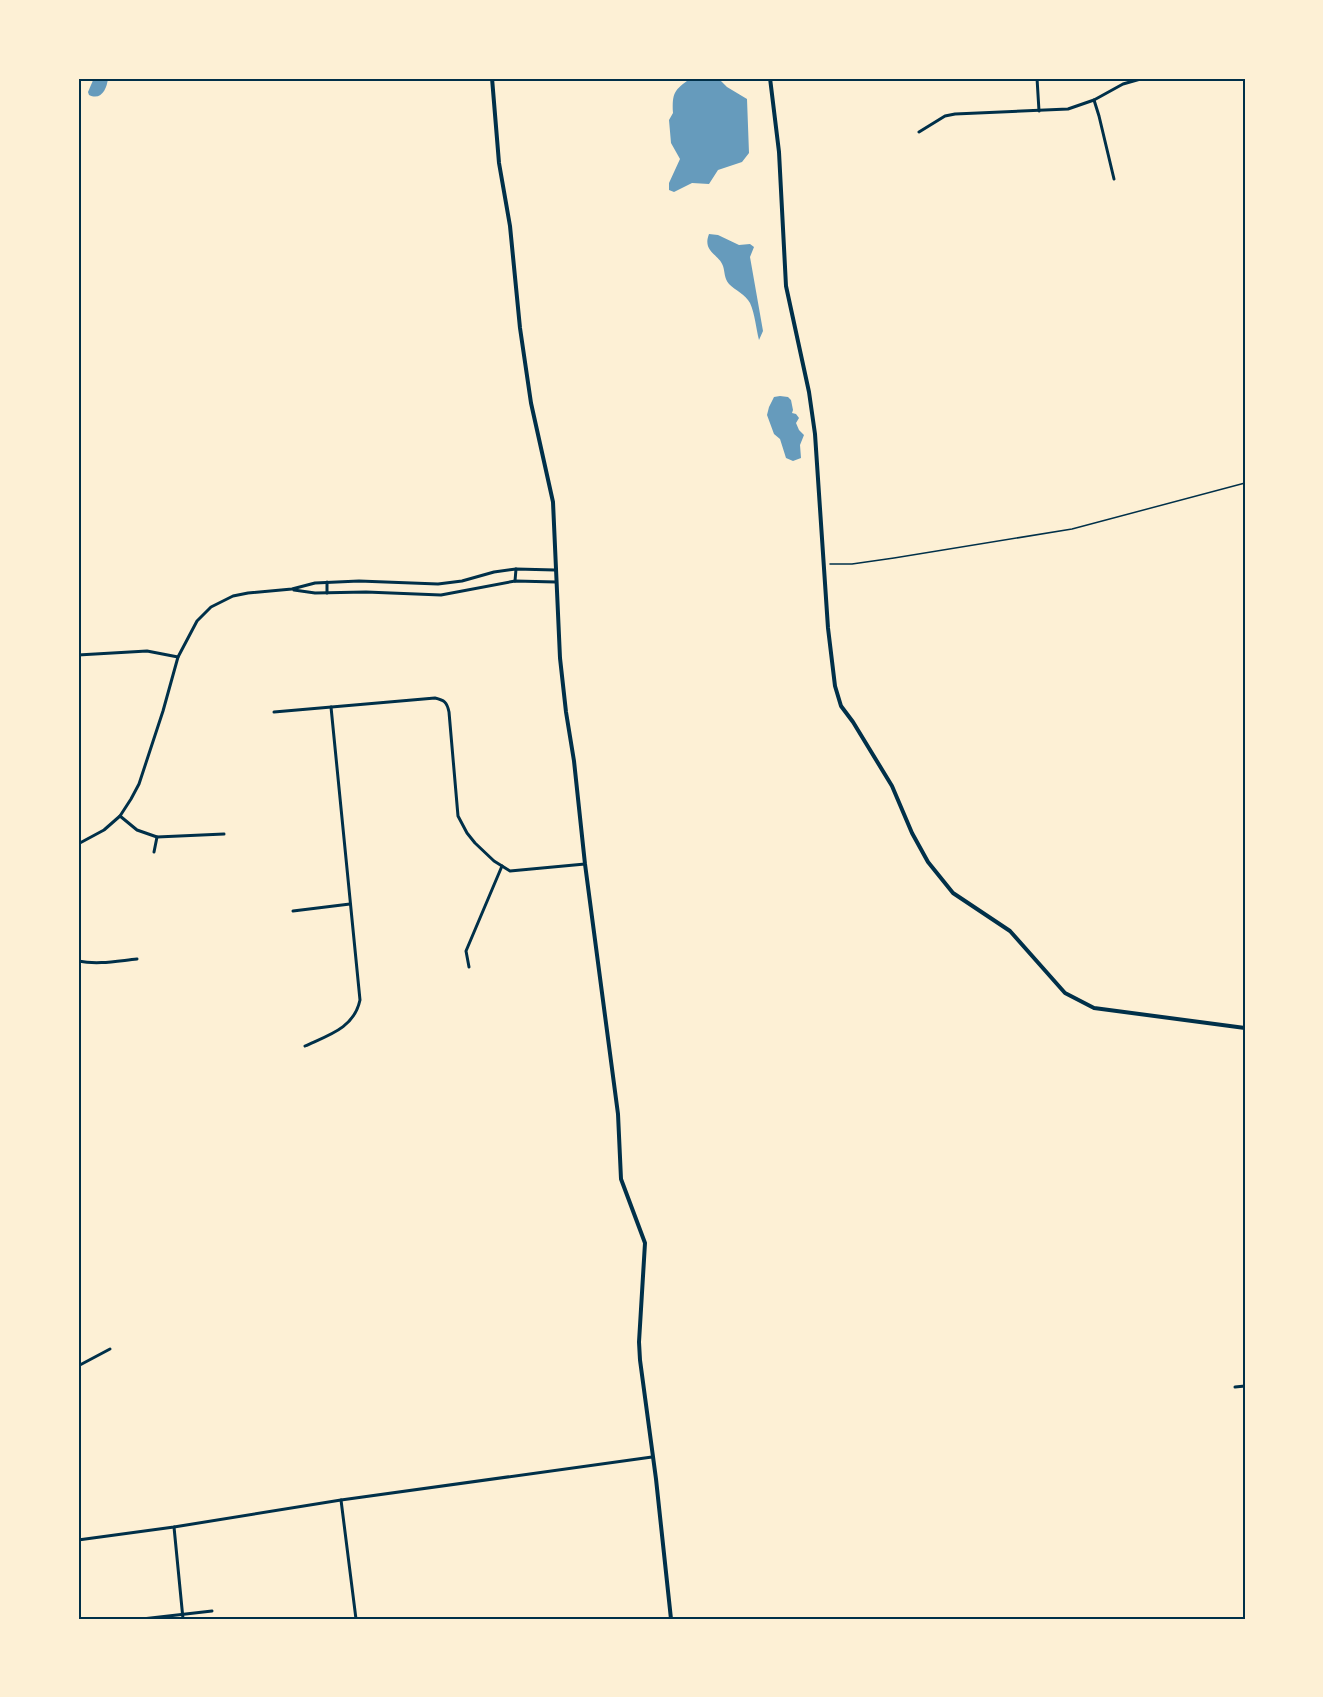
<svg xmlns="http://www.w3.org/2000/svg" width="1323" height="1697" font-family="'Exo 2',sans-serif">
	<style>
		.water { fill: #669bbc }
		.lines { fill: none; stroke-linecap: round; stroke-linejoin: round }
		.path { stroke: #003049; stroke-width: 1.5 }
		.minor { stroke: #003049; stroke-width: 3 }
		.tertiary { stroke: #003049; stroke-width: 4 }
		.neatline { fill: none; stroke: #003049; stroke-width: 2 }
	</style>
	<rect width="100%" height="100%" fill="#fdf0d5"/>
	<!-- water -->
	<g class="water">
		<path d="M94,78H108C107,89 101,101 89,95L88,92Z"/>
		<path d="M691,78H718L727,87L747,99L749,153L742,162L718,170L709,184L692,183L674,192L669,190V183L680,159L671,143L669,120L673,113C672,93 674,90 691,78Z"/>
		<path d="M709,234L718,235L739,245L750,244L754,247L750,257L763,331L759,340C756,328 755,314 750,303C746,295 735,290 729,284C724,278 725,272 723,266C719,254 702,252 709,234Z"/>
		<path d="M780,396L788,397L791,400L793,410L792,413L796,414L799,418L796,423L799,430L804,435L800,445L801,458L793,461L786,458L780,439L774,434L767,415L769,407L774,397Z"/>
	</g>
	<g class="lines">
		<!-- path -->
		<path class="path" d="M830,564H852L894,558L1072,529L1245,483"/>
		<!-- minor -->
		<g class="minor">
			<path d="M1037,78L1039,111"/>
			<path d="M1094,100L1099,116L1114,179"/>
			<path d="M919,132L945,116L955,114L1068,109L1094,100L1123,84L1144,78"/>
			<path d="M515,581L516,569"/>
			<path d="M327,582V593"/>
			<path d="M294,590L315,593L366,592L441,595L515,581L556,582"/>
			<path d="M78,655L147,651L178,657"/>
			<path d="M274,712L435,698C444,700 447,702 449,712L458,816L467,833L475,843L494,861L510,871L585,864"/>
			<path d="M120,816L137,830L157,837L224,834"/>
			<path d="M78,844L104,830L120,816L131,799L139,784L163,711L178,657L197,621L211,607L233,596L248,593L292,589L315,583L359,581L438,584L462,581L494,572L516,569L555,570"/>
			<path d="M154,852L157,837"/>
			<path d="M293,911L350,904"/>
			<path d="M78,961C98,965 117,961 137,959"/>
			<path d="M469,967L466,951L502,866"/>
			<path d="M305,1046C329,1035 354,1028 360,1000L331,707"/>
			<path d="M78,1366L110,1349"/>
			<path d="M1235,1387L1245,1386"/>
			<path d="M341,1500L356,1619"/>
			<path d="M174,1527L183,1619"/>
			<path d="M78,1540L174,1527L341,1500L652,1457"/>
			<path d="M142,1619L212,1611"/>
		</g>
		<!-- tertiary -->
		<g class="tertiary">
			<path d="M492,78L499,163L510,226L520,328L531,403L553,502L560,658L566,712L574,761L585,864L618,1114L621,1179L645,1243L639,1342L640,1360L656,1479L671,1619"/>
			<path d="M770,78L779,152L786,286L809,392L815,434L828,628L835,686L841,706L853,722L892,786L912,833L928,862L953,893L1010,931L1065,993L1094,1008L1245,1028"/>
		</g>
	</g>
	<!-- border -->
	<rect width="1323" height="1697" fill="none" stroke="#fdf0d5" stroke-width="159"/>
	<rect x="80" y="80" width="1164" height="1538" class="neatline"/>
</svg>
